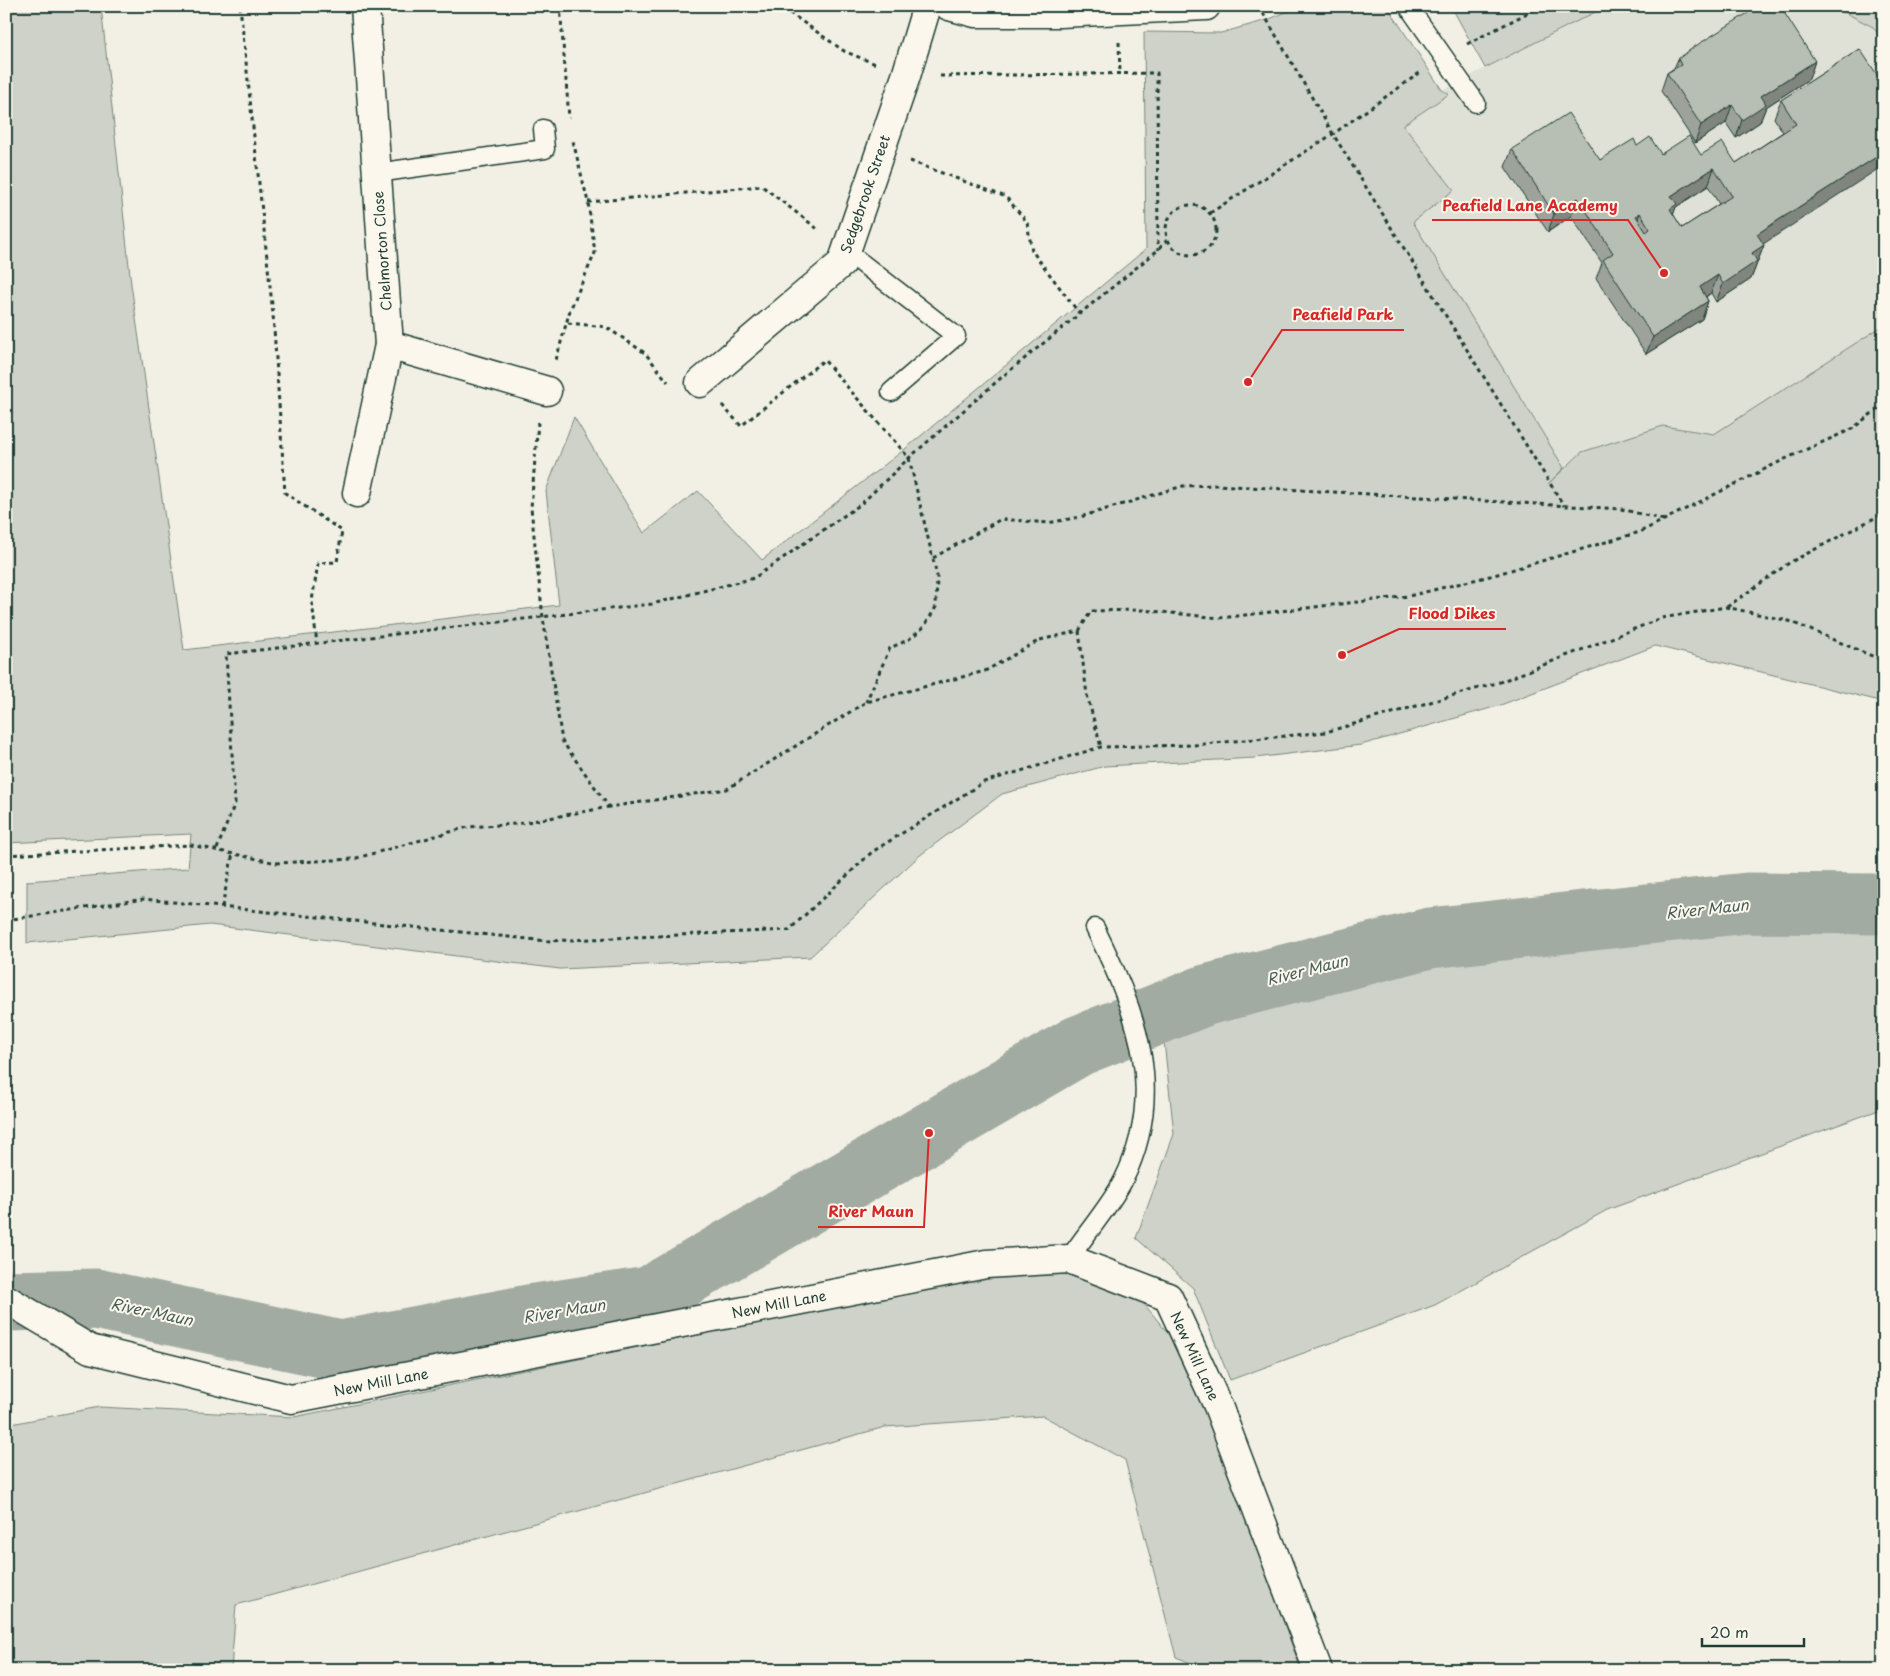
<svg xmlns="http://www.w3.org/2000/svg" width="1890" height="1676" font-family="'Playpen Sans',sans-serif">
	<style>
		.built { fill: #e0e1d6 }
		.green { fill: #cfd2c8; stroke: #77887e }
		.lines { fill: none; stroke-linecap: round; stroke-linejoin: round }
		.river { stroke: #a2aba1; stroke-width: 61 }
		.lane-casing { stroke: #1f3d34; stroke-width: 21 }
		.street-casing { stroke: #1f3d34; stroke-width: 31 }
		.secondary-casing { stroke: #1f3d34; stroke-width: 31 }
		.path { stroke: #1f3d34; stroke-width: 3; stroke-dasharray: 4 4; stroke-linecap: butt }
		.lane { stroke: #fbf7ec; stroke-width: 18 }
		.street { stroke: #fbf7ec; stroke-width: 28 }
		.secondary { stroke: #fbf7ec; stroke-width: 28 }
		.wall { fill: #9da39a; stroke: #1f3d34; fill-rule: evenodd }
		.shaded-wall { fill: #80857d; stroke: #1f3d34 }
		.building { fill: #b7beb3; stroke: #1f3d34; fill-rule: evenodd }
		.labels { text-anchor: middle; dominant-baseline: central; stroke-width: 4; stroke-linejoin: round; paint-order: stroke }
		.street-label { font-size: 14px; fill: #1f3d34; stroke: #fbf7ec }
		.water-label { font-size: 15px; font-style: italic; fill: #465e55; stroke: #fbf7ec }
		.leader { fill: none; stroke: #d62828; stroke-width: 2 }
		.callout-dot { fill: #d62828; stroke: #fbf7ec; stroke-width: 2 }
		.callout-label { font-size: 15px; text-anchor: middle; font-weight: bold; fill: #d62828; stroke: #fbf7ec; stroke-width: 4; stroke-linejoin: round; paint-order: stroke }
	</style>
	<rect width="100%" height="100%" fill="#f2f0e5"/>
	<filter id="ink" filterUnits="userSpaceOnUse"><feTurbulence type="fractalNoise" baseFrequency=".02" numOctaves="2"/><feDisplacementMap in="SourceGraphic" scale="10" xChannelSelector="R" yChannelSelector="G"/><feConvolveMatrix kernelMatrix="1 2 1 2 8 2 1 2 1" color-interpolation-filters="sRGB"/></filter>
	<g filter="url(#ink)">
		<!-- built -->
		<path class="built" d="M1607,6H1832L1873,27L1884,42V325L1714,434L1663,426L1582,452L1564,469L1413,222L1402,125L1449,95L1442,90Z"/>
		<!-- green -->
		<g class="green">
			<path d="M6,6H101L131,284L184,650L559,605L546,491L574,417L644,533L698,491L762,560L905,449L1146,249L1144,32L1221,33L1267,20L1301,6H1387L1442,90L1449,94L1403,125L1454,190L1413,222L1564,468L1548,484L1582,452L1663,426L1714,434L1884,325V702L1655,646L1498,706L1361,745L1255,758L1105,766L1002,794L919,856L810,957L560,969L210,925L27,943V881L188,868L191,834L6,843Z"/>
			<path d="M1451,6H1607L1485,68Z"/>
			<path d="M1832,6H1884V42L1873,27Z"/>
			<path d="M1884,922V1108L1607,1210L1435,1305L1230,1380L1193,1288L1136,1238L1174,1134L1163,1032L1420,968L1718,925Z"/>
			<path d="M1022,1269L1084,1277L1139,1298L1178,1345L1199,1387L1301,1670H1208L1176,1657L1125,1460L1043,1416L885,1427L236,1605L231,1670H6V1425L99,1407L294,1417Z"/>
		</g>
		<g class="lines">
			<!-- river -->
			<path class="river" d="M6,1301L96,1299L341,1351L529,1315L649,1297L1078,1046L1206,995L1430,938L1747,903L1884,904"/>
			<!-- lane casing -->
			<g class="lane-casing">
				<g id="lane">
					<path d="M1408,6L1476,103"/>
					<path d="M377,173L545,149L543,129"/>
					<path d="M846,251L956,336L891,392"/>
					<path d="M1069,1259C1086,1233 1108,1209 1123,1181C1168,1091 1136,1011 1095,928"/>
				</g>
			</g>
			<!-- street casing -->
			<g class="street-casing">
				<g id="street">
					<path d="M949,6L975,13H1060L1206,6"/>
					<path d="M389,345L547,391"/>
					<path d="M700,383L842,263L906,76L927,6"/>
					<path d="M357,493L389,345L365,6"/>
				</g>
			</g>
			<!-- secondary casing -->
			<g class="secondary-casing">
				<path id="secondary" d="M6,1299L90,1349L291,1399L986,1264L1069,1259L1168,1297L1218,1406L1318,1670"/>
			</g>
			<!-- path -->
			<g class="path">
				<path d="M240,6L273,314L285,493L342,531L337,562L318,563L312,601L317,644"/>
				<path d="M560,6L569,118"/>
				<path d="M785,6L790,13L844,51L876,64"/>
				<path d="M1259,6L1333,134L1564,506"/>
				<path d="M1119,42L1120,74"/>
				<path d="M1467,44L1541,6"/>
				<path d="M940,76L1157,73L1158,250"/>
				<path d="M910,161L1006,197L1027,222L1032,251L1079,313"/>
				<path d="M588,202L762,186L819,230"/>
				<circle cx="1191" cy="230" r="25"/>
				<path d="M1210,213L1333,134L1421,72"/>
				<path d="M568,323L606,327L645,353L668,382"/>
				<path d="M556,360L570,310L595,253L588,202L573,141"/>
				<path d="M722,405L741,426L824,360L909,458L937,576L936,607L924,627L908,640L890,648L866,702"/>
				<path d="M538,422L531,508L543,618L562,741L609,807L727,789L866,702L985,671L1040,640L1079,631L1091,611L1142,610L1220,618L1409,596L1494,575L1640,532L1785,459L1852,429L1884,404"/>
				<path d="M933,558L1001,519L1048,523L1080,517L1183,486L1217,485L1621,509L1664,520"/>
				<path d="M1727,607L1789,563L1884,513"/>
				<path d="M1079,631L1087,695L1101,747"/>
				<path d="M217,849L235,803L226,654L652,604L754,578L861,504L909,458L1002,377L1158,250L1167,240"/>
				<path d="M6,855L191,845L277,863L353,859L468,827L516,824L609,807"/>
				<path d="M222,907L233,853"/>
				<path d="M6,920L144,899L547,941L789,930L872,852L984,782L1101,747L1194,745L1326,732L1500,682L1662,618L1726,607L1789,621L1884,661"/>
			</g>
			<!-- lane -->
			<use href="#lane" class="lane"/>
			<!-- street -->
			<use href="#street" class="street"/>
			<!-- secondary -->
			<use href="#secondary" class="secondary"/>
		</g>
		<!-- wall -->
		<g class="wall">
			<path d="M1860,49L1763,244L1764,245L1751,279L1716,302L1711,293L1706,297L1708,301L1702,319L1646,354L1596,278L1602,263L1571,216L1548,232L1505,167L1512,149L1600,160L1637,146L1661,154L1701,155L1736,163L1783,132L1774,118L1781,100ZM1708,186L1719,204L1682,228L1673,214L1676,207Z"/>
			<path d="M1678,59L1815,61L1809,79L1766,107L1760,122L1736,138L1726,123L1695,143L1661,91L1667,73L1674,68Z"/>
		</g>
		<!-- shaded-wall -->
		<g class="shaded-wall">
			<path d="M1815,61L1809,79L1766,107L1760,122L1736,138L1742,120L1761,96Z"/>
			<path d="M1732,105L1726,123L1695,143L1701,125Z"/>
			<path d="M1884,152V165L1751,252L1757,234Z"/>
			<path d="M1714,168L1708,186L1676,207L1671,222L1669,212L1671,196Z"/>
			<path d="M1578,198L1571,216L1548,232L1554,214Z"/>
			<path d="M1640,213L1634,231L1636,216Z"/>
			<path d="M1764,245L1751,279L1716,302L1723,284L1752,253Z"/>
			<path d="M1718,275L1711,293L1693,305L1700,287Z"/>
			<path d="M1708,301L1702,319L1646,354L1653,337Z"/>
		</g>
		<!-- building -->
		<g class="building">
			<path d="M1759,6H1780L1815,61L1761,96L1766,104L1742,120L1732,105L1701,125L1667,73L1681,65L1678,59L1694,47Z"/>
			<path d="M1860,49L1884,85V152L1757,234L1764,245L1752,253L1757,261L1723,284L1718,275L1700,287L1708,301L1653,337L1603,260L1613,253L1578,198L1554,214L1512,149L1568,113L1600,160L1634,139L1637,146L1650,137L1661,154L1689,136L1701,155L1722,142L1736,163L1796,124L1781,100ZM1714,168L1732,196L1682,228L1670,209L1677,204L1671,196ZM1640,213L1650,229L1646,232L1636,216Z"/>
		</g>
	</g>
	<g class="labels">
		<!-- street labels -->
		<g class="street-label">
			<text transform="translate(865 194) rotate(-71)">Sedgebrook Street</text>
			<text transform="translate(382 251) rotate(-94)">Chelmorton Close</text>
			<text transform="translate(779 1304) rotate(-11)">New Mill Lane</text>
			<text transform="translate(1195 1356) rotate(65)">New Mill Lane</text>
			<text transform="translate(381 1382) rotate(-11)">New Mill Lane</text>
		</g>
		<!-- water labels -->
		<g class="water-label">
			<text transform="translate(1707 908) rotate(-6)">River Maun</text>
			<text transform="translate(1307 969) rotate(-14)">River Maun</text>
			<text transform="translate(564 1310) rotate(-9)">River Maun</text>
			<text transform="translate(152 1311) rotate(12)">River Maun</text>
		</g>
	</g>
	<!-- callouts -->
	<path class="leader" d="M1664 273L1628 220H1432M1248 382L1282 330H1404M1342 655L1399 629H1506M929 1133L924 1227H818"/>
	<g class="callout-dot">
		<circle cx="1664" cy="273" r="5"/>
		<circle cx="1248" cy="382" r="5"/>
		<circle cx="1342" cy="655" r="5"/>
		<circle cx="929" cy="1133" r="5"/>
	</g>
	<g class="callout-label">
		<text x="1530" y="211">Peafield Lane Academy</text>
		<text x="1343" y="320">Peafield Park</text>
		<text x="1452" y="619">Flood Dikes</text>
		<text x="871" y="1217">River Maun</text>
	</g>
	<!-- margin -->
	<rect width="1890" height="1676" fill="none" stroke="#fbf7ec" stroke-width="25"/>
	<rect x="12" y="12" width="1865" height="1651" fill="none" stroke="#1f3d34" stroke-width="2" filter="url(#ink)"/>
	<!-- scale -->
	<path d="M1702 1638v8h102v-8" fill="none" stroke="#1f3d34" stroke-width="2.5"/>
	<text x="1710" y="1638" font-size="15" fill="#1f3d34" stroke="#fbf7ec" stroke-width="4" paint-order="stroke">20 m</text>
</svg>
